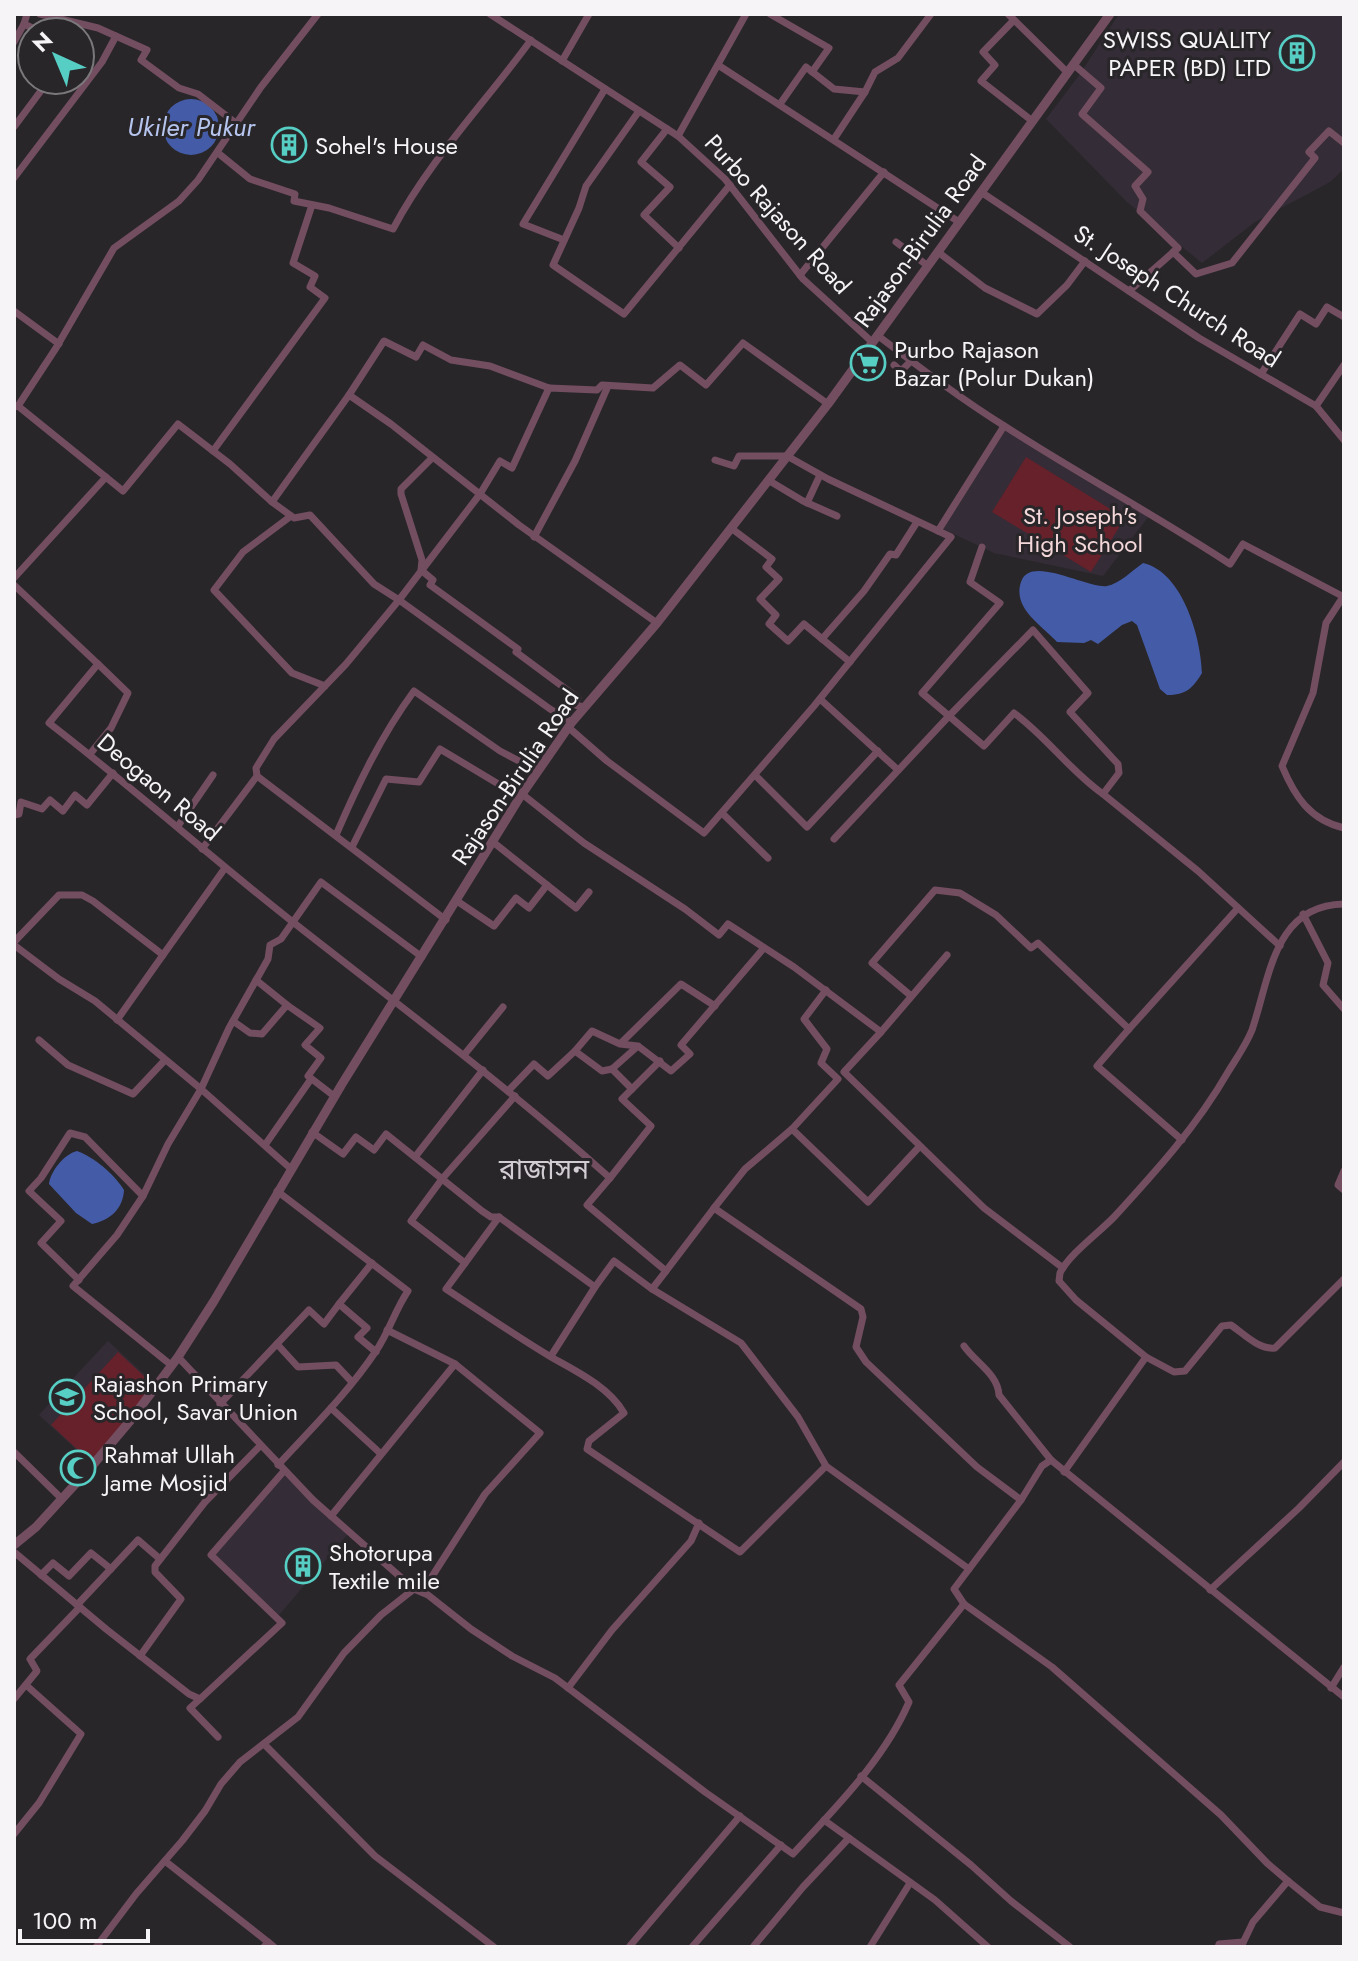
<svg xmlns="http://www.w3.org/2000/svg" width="1358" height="1961" font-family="Jost,'Noto Sans Bengali',sans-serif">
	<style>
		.built { fill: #342c36 }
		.green { fill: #66212b }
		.water { fill: #445ca7 }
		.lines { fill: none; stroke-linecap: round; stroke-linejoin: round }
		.minor { stroke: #734e60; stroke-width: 7 }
		.tertiary { stroke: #734e60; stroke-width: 9 }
		.labels { text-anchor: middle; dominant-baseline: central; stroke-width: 6; stroke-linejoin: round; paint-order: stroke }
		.poi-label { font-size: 24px; fill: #f6f4f7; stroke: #29262a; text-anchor: start }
		.street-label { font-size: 24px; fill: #f6f4f7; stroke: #29262a }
		.park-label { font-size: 24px; fill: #f4d8d9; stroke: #29262a }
		.water-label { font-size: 26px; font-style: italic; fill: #b5c5ee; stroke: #29262a }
		.quarter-label { font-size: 28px; fill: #d2cdd3; stroke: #29262a }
	</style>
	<rect width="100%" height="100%" fill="#29262a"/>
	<!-- built -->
	<g class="built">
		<path d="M1119,14H1344V169L1330,182L1255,222L1202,263L1127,202L1046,119L1080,74Z"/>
		<path d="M1006,429L1149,516L1103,576L994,553L939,527Z"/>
		<path d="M108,1341L160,1389L94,1466L39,1415Z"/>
		<path d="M285,1475L348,1534L279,1615L214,1556Z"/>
	</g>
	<!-- green -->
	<g class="green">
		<path d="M1026,457L1125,518L1091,572L992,512Z"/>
		<path d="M118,1352L158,1389L91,1462L51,1425Z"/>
	</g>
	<!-- water -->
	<g class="water">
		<circle cx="191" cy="127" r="28"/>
		<path d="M1143,563C1183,572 1201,638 1202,673C1193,688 1186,695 1167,695L1160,689L1137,625L1132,621L1122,625L1098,644L1091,640L1084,643L1057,642C1043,626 1012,609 1021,582C1030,554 1087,589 1107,586C1119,584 1133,570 1143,563Z"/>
		<path d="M77,1151C94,1157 114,1174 124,1190C123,1209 110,1220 92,1224L76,1213L49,1184C50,1172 64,1154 77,1151Z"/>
	</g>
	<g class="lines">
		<!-- minor -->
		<g class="minor">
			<path d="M27,14L24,24L41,32"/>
			<path d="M40,14L98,28L147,50L141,60L179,88L198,94L237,124"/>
			<path d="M490,14L678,136L725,179L803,279L871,341"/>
			<path d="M770,14L829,48L812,72"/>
			<path d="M1008,14L1067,72"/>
			<path d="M1014,20L983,52L995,65L981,81L1031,120"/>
			<path d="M14,42L24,24"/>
			<path d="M562,61L589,14"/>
			<path d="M1073,64L1101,88L1082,114L1148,172L1135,186L1143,199L1140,211L1178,248L1129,291"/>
			<path d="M718,65L959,222"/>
			<path d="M780,104L806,67L834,89L865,92"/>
			<path d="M639,111L586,186L579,208L553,265L624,314L730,185"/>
			<path d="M14,127L49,80"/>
			<path d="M667,129L641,162L670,187L644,215L679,248"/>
			<path d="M678,136L746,14"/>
			<path d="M834,139L865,92L875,72L898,58L931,14"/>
			<path d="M218,153L250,179L295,194L294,201L329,208L393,229C430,159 485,103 531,40"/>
			<path d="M14,178L102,62L116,36"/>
			<path d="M981,192L1199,338L1316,406L1344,440"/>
			<path d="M564,240L523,224L605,89"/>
			<path d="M896,242L928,266"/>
			<path d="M938,252L985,288L1037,314L1067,285L1085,261"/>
			<path d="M1173,252L1196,274L1232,263L1315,158L1309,152L1329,131L1344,143"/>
			<path d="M800,275L884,172"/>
			<path d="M14,311L59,344"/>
			<path d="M877,335C919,367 961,399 1006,427C1080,475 1157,516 1230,564L1243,544L1344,597"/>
			<path d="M894,365L901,371L911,361"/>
			<path d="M1261,374L1300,314L1316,324L1327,307L1344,317"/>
			<path d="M349,395L384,341L416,357L423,345L451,360L490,366L549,388"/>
			<path d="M18,406L123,491L178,424L230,464L272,502L349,395L391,424L519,525L657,623"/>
			<path d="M1316,406L1344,365"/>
			<path d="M15,407L18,406L56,348L114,248L179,201L198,180L261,87L318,14"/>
			<path d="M213,451L325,298L310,287L315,276L293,263L312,205"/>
			<path d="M432,458L401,489V494L422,560L421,570L433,580L430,585L518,649L516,652L578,698L572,704L583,707"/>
			<path d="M768,480L803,501L837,516"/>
			<path d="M807,503L820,475"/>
			<path d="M291,516L243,552L214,590L292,673L325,686"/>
			<path d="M731,528L772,559L766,567L779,579L760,599L776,615L769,624L788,641L804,624L850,662"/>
			<path d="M938,531L1004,426"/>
			<path d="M534,537L575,461L608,386"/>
			<path d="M982,547L970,582L1000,603L922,693L949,716L1033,630L1088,693L1070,712L1118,764L1119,773L1103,794L1198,871L1280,946"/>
			<path d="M14,578L106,477"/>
			<path d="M14,585L98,664L49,723C131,786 208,855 289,919C397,1004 507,1086 610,1178L587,1205L666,1271L714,1208L861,1309L863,1317L856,1347L866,1362L977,1467L1021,1500"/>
			<path d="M1343,597L1326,623L1313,693L1282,766C1295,797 1310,820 1344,828"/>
			<path d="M822,639L864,591L890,554L896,555L917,522"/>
			<path d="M820,699L898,770"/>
			<path d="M572,722L550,709L399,600L480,494L500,461L512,468L549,388L597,390L602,385L653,388L680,365L706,385L743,343L828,404"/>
			<path d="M568,727L607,761L704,833L814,706L951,537L828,479L787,456H739L734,466L715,460"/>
			<path d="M90,754L111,728L128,693L98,664"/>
			<path d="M755,775L807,827L878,751"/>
			<path d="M257,776L256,768L274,739L346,664L399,600L374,584L310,515L294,518L272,502"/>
			<path d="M522,794L584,843L685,909L719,935L728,924L794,967L881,1032L844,1072L984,1208L1063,1268"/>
			<path d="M722,813L768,858"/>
			<path d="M14,815L19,814L21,802L42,809L50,800L63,811L75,795L87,805L113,773"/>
			<path d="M178,826L213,775"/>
			<path d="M336,835C358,784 381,736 414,691L500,751L538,771"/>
			<path d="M834,839L949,716L984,746L1014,713C1047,737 1070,771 1103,794"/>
			<path d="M493,842L576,908L589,892"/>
			<path d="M352,847L386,779L419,782L440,749L520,797"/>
			<path d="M202,849L257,776L446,920"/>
			<path d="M457,901L494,926L516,898L529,908L547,885"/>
			<path d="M1303,914L1328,963L1323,985L1344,1009"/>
			<path d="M14,942L59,895H82L93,901L163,955L225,868"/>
			<path d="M14,945L59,979L95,1001L201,1089L291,1169"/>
			<path d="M256,980L287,1005"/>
			<path d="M826,990L804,1019L827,1049L821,1063L838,1079L792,1129L868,1202L919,1147"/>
			<path d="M910,995L872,963L935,890L960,893L996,915L1031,948L1038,943L1129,1029L1238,908"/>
			<path d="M117,1020L163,955"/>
			<path d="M233,1021L250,1033L262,1034L287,1005L320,1028L305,1045L321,1058L308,1076L334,1096"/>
			<path d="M1129,1029L1097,1066L1182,1140"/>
			<path d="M881,1032L947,955"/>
			<path d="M39,1040L68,1065L133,1094L165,1060"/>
			<path d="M621,1043L681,984L715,1006"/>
			<path d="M638,1046L620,1044L592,1031L575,1051L602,1071L612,1069L638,1046L671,1071L690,1054L681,1045L763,949"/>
			<path d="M464,1055L503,1007"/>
			<path d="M612,1069L632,1089"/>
			<path d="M508,1091L534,1064L548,1076L575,1051"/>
			<path d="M312,1132L343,1154L356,1137L374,1150L386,1134L482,1211L491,1217H499"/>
			<path d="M265,1145L311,1079"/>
			<path d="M415,1157L483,1070"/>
			<path d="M1344,1171L1338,1185L1344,1190"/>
			<path d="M610,1178L651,1126L622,1099L660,1061"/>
			<path d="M277,1191L408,1291C395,1310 389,1332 376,1351C348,1393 312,1428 278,1465"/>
			<path d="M714,1208L745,1169L792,1129"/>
			<path d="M465,1263L411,1221L442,1179L515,1096"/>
			<path d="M79,1280L41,1243L61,1221L29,1191L41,1178L70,1133L85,1137L143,1196"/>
			<path d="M652,1289L666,1271"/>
			<path d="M339,1304L372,1263"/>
			<path d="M387,1330L455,1364"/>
			<path d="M277,1344L298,1367L336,1365L352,1382"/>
			<path d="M964,1346C975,1362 998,1374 999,1395L1051,1460"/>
			<path d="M551,1356L595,1287"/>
			<path d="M178,1357L313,1500L414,1589"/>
			<path d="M1146,1357L1076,1300L1059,1281L1060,1273C1069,1254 1100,1232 1115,1216C1157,1170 1197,1126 1228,1072C1236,1059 1246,1045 1252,1030C1270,977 1274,905 1344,904"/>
			<path d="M171,1365L73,1286L117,1235L143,1196L168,1144L201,1089L229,1028L268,959L270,945L281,939L321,882L422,957"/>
			<path d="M220,1404L309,1310L324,1324L339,1304L367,1328L358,1337L376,1352"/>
			<path d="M331,1408L381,1454"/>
			<path d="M14,1452L62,1499"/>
			<path d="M826,1466L798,1417L741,1343L652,1289L614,1261L595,1287L499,1217L446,1289C481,1312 516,1336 551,1357C576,1371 609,1387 624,1413L589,1441L587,1449L740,1552L826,1466L969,1569"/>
			<path d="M1064,1472L1146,1357L1174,1372L1185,1371L1222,1326L1231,1325C1244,1334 1259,1350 1275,1348L1344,1279"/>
			<path d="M331,1516L455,1364L540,1433L485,1494L422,1592"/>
			<path d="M14,1552L106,1629L189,1694L200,1699L282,1623L211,1555L284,1471"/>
			<path d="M41,1575L53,1563L69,1576L91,1553L111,1569"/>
			<path d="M1210,1590L1299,1508L1344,1462"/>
			<path d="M964,1604L954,1589L1021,1500L1042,1466L1051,1460L1344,1697"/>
			<path d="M77,1605L138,1540L160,1559"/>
			<path d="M140,1656L181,1599L155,1572V1566L205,1502L260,1446"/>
			<path d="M568,1688L612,1630L691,1541L699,1523"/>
			<path d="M1331,1688L1344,1667"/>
			<path d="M14,1699L37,1671L30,1659L80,1607"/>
			<path d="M200,1699L190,1708L218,1737"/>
			<path d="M265,1745L375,1856L494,1947"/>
			<path d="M861,1776L971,1865L1011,1901L1070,1947"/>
			<path d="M824,1820L849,1838"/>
			<path d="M14,1834L39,1803L81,1734L26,1685"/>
			<path d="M165,1861L268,1942"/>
			<path d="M96,1947L136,1894L182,1841L205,1811L221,1784L240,1762L298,1717L344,1653L381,1615L414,1589L428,1595L471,1629L512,1656L555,1678L705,1792L793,1854C835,1808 884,1760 909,1702L899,1685L964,1604L1052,1667L1221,1815L1267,1863L1288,1881L1320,1907L1344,1913"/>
			<path d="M264,1947L268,1942L274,1947"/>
			<path d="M629,1947L740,1816"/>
			<path d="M692,1947L781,1845"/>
			<path d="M753,1947L803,1887L849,1838L935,1900L988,1947"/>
			<path d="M870,1947L910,1883"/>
			<path d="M1218,1947L1219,1944L1243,1942"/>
			<path d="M1241,1947L1253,1922L1288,1881"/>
		</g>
		<!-- tertiary -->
		<path class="tertiary" d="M14,1545L36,1527L91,1467L130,1421L178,1357L214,1301L342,1084L520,797L572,722L657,623L828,404L1110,14"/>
	</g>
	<!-- icons -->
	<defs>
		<g id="building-ring" transform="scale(1.8)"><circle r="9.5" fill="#29262a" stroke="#56cec4" stroke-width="1.5"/><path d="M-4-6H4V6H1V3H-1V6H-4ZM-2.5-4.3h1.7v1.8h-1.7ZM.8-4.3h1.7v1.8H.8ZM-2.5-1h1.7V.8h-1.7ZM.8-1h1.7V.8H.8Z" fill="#56cec4"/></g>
		<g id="supermarket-ring" transform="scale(1.8)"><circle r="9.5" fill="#29262a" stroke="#56cec4" stroke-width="1.5"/><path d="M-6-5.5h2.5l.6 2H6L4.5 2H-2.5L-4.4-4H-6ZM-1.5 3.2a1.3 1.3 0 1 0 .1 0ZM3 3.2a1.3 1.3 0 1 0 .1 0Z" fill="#56cec4"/></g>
		<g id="school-ring" transform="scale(1.8)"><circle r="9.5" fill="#29262a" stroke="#56cec4" stroke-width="1.5"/><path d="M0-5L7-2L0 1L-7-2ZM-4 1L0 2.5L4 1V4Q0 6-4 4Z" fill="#56cec4"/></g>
		<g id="mosque-ring" transform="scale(1.8)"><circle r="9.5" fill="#29262a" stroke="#56cec4" stroke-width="1.5"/><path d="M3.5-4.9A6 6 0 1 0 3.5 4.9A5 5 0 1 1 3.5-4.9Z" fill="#56cec4"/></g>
	</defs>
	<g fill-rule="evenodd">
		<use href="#building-ring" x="1297" y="53"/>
		<use href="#building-ring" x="289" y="145"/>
		<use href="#supermarket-ring" x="868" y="363"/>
		<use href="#school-ring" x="67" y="1397"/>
		<use href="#mosque-ring" x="78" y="1468"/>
		<use href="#building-ring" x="303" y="1566"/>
	</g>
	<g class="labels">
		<!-- poi labels -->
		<g class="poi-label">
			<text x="1271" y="39" text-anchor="end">SWISS QUALITY<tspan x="1271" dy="28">PAPER (BD) LTD</tspan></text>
			<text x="315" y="145">Sohel's House</text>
			<text x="894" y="349">Purbo Rajason<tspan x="894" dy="28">Bazar (Polur Dukan)</tspan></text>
			<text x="93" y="1383">Rajashon Primary<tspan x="93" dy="28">School, Savar Union</tspan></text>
			<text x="104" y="1454">Rahmat Ullah<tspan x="104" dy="28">Jame Mosjid</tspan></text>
			<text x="329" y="1552">Shotorupa<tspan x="329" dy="28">Textile mile</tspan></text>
		</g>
		<!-- street labels -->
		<g class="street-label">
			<text transform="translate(778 214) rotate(48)">Purbo Rajason Road</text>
			<text transform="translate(920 241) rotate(-54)">Rajason-Birulia Road</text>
			<text transform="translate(1177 296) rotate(33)">St. Joseph Church Road</text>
			<text transform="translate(515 777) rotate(-56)">Rajason-Birulia Road</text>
			<text transform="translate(159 787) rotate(40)">Deogaon Road</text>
		</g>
		<!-- park labels -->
		<g class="park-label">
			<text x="1080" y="515">St. Joseph's<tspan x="1080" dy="28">High School</tspan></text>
		</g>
		<!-- water labels -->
		<g class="water-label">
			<text x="191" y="127">Ukiler Pukur</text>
		</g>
		<!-- quarter labels -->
		<g class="quarter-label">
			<text x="544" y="1169">রাজাসন</text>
		</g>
	</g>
	<!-- border -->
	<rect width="1358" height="1961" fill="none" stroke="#f6f4f7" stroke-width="32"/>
	<!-- north arrow -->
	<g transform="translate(56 56) rotate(316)"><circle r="38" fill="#29262a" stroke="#7b787c" stroke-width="2"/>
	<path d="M0-6L14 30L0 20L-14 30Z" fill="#56cec4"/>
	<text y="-12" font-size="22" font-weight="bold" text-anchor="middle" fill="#f6f4f7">N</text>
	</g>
	<!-- scale -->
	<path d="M20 1929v12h128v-12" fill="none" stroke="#f6f4f7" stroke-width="4"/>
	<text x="32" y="1929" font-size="24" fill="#f6f4f7" stroke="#29262a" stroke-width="6" paint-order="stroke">100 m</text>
</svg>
